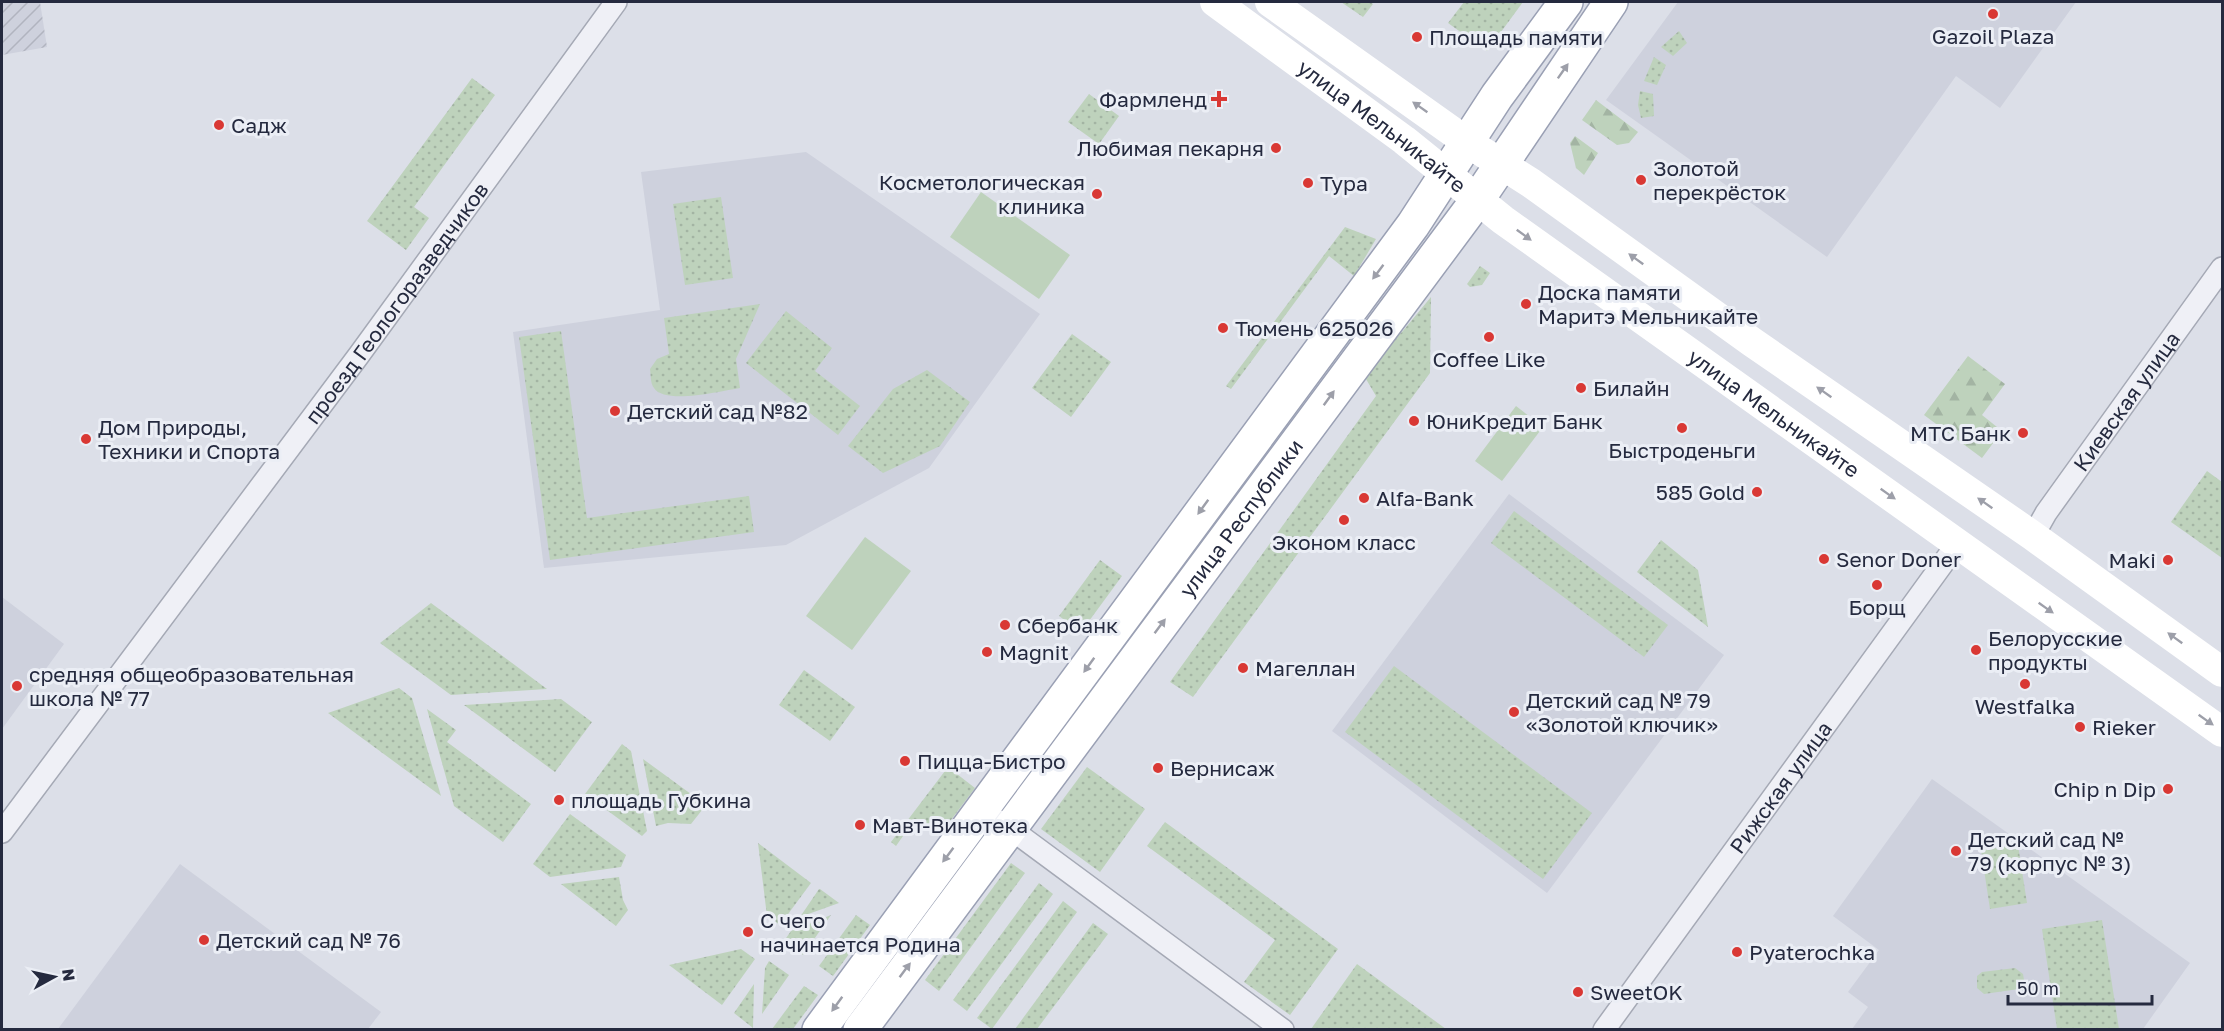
<svg xmlns="http://www.w3.org/2000/svg" width="2224" height="1031" font-family="'Golos Text',sans-serif">
	<style>
		.built { fill: #ced1dd }
		.industrial { fill: url(#industrial-furrows) }
		.grass { fill: url(#grass-dots) }
		.forest { fill: url(#forest-firs) }
		.garden { fill: #bed2bc }
		.lines { fill: none; stroke-linecap: round; stroke-linejoin: round }
		.street-casing { stroke: #a5a9b5; stroke-width: 24 }
		.primary-casing { stroke: #9aa0b4; stroke-width: 36 }
		.street { stroke: #eff0f6; stroke-width: 21 }
		.secondary { stroke: #fff; stroke-width: 30 }
		.primary { stroke: #fff; stroke-width: 33 }
		.oneway { fill: #9d9fa9 }
		.poi-dot { fill: #d93834; stroke: #ebeef5; stroke-width: 2 }
		.labels { text-anchor: middle; dominant-baseline: central; stroke-width: 6; stroke-linejoin: round; paint-order: stroke }
		.poi-label { font-size: 21px; fill: #252a3f; stroke: #ebeef5; text-anchor: start }
		.street-label { font-size: 21px; fill: #252a3f; stroke: #ebeef5 }
	</style>
	<defs>
		<pattern id="industrial-furrows" width="10" height="10" patternUnits="userSpaceOnUse" patternTransform="scale(1.5)"><rect width="10" height="10" fill="#ced1dd"/><path d="M-1 1l2-2M0 10L10 0M9 11l2-2" fill="none" stroke="#b1b4bf"/></pattern>
		<pattern id="grass-dots" width="8" height="8" patternUnits="userSpaceOnUse" patternTransform="scale(1.5)"><rect width="8" height="8" fill="#bed2bc"/><path d="M2 2h.1M6 6h.1" fill="none" stroke="#a3b4a3" stroke-width="1.8" stroke-linecap="round"/></pattern>
		<pattern id="forest-firs" width="22" height="20" patternUnits="userSpaceOnUse" patternTransform="scale(1.5)"><rect width="22" height="20" fill="#bed2bc"/><path d="M5 1l3.5 6h-7zM16 11l3.5 6h-7z" fill="#a3b4a3"/></pattern>
	</defs>
	<rect width="100%" height="100%" fill="#dcdfe8"/>
	<!-- built -->
	<g class="built">
		<path d="M1678,2H2076L2000,108L1956,76L1827,257L1606,100Z"/>
		<path d="M806,152L1040,314L929,468L786,545L544,568L513,332L660,310L641,172Z"/>
		<path d="M1509,494L1724,655L1547,893L1332,731Z"/>
		<path d="M2,597L64,644L2,729Z"/>
		<path d="M1932,779L2190,963L2143,1029H1852L1868,1007L1848,992L1879,950L1833,916Z"/>
		<path d="M180,864L381,1012L368,1029H58Z"/>
	</g>
	<!-- industrial -->
	<path class="industrial" d="M2,2H40L47,47L2,55Z"/>
	<!-- grass -->
	<g class="grass">
		<path d="M1341,2H1370L1373,4L1363,17Z"/>
		<path d="M1464,2H1523L1487,51L1448,23Z"/>
		<path d="M1679,31L1687,43L1673,56L1661,47Z"/>
		<path d="M1654,57L1666,65L1657,85L1644,81Z"/>
		<path d="M472,78L495,95L414,207L429,218L406,250L367,221Z"/>
		<path d="M1640,91L1653,94L1654,116L1641,118L1638,105Z"/>
		<path d="M1089,94L1119,116L1099,144L1068,122Z"/>
		<path d="M721,197L733,278L685,285L673,204Z"/>
		<path d="M1345,227L1376,239L1354,276L1329,256L1231,389L1226,386Z"/>
		<path d="M1480,266L1490,273L1482,285L1470,287L1467,284Z"/>
		<path d="M1431,297L1430,373L1193,697L1170,682L1376,396L1363,374L1380,351L1402,332Z"/>
		<path d="M760,304L736,359L740,388C721,391 665,405 654,388C650,383 651,375 650,369L657,359L669,354L664,318Z"/>
		<path d="M786,311L832,348L815,371L860,406L838,435L746,363Z"/>
		<path d="M561,331L587,518L749,496L754,532L550,560L519,337Z"/>
		<path d="M1072,334L1111,362L1071,417L1032,388Z"/>
		<path d="M927,370L970,402L940,446L883,473L848,446L893,389Z"/>
		<path d="M2207,471L2222,482V558L2171,522Z"/>
		<path d="M1514,511L1668,625L1644,657L1491,543Z"/>
		<path d="M1661,540L1698,570L1708,627L1637,572Z"/>
		<path d="M1100,560L1122,576L1081,632L1059,616Z"/>
		<path d="M431,603L547,689L451,695L380,643Z"/>
		<path d="M1394,666L1592,813L1543,879L1345,732Z"/>
		<path d="M804,670L855,707L830,741L779,705Z"/>
		<path d="M399,688L412,698L441,796L328,713Z"/>
		<path d="M561,699L592,722L555,772L464,705Z"/>
		<path d="M427,709L456,730L447,742L531,804L503,842L454,806Z"/>
		<path d="M622,744L631,751L647,831L642,836L585,794Z"/>
		<path d="M643,759L706,805L691,824L668,823L656,826Z"/>
		<path d="M948,767L975,788L945,828L933,832L915,819L896,846L891,842Z"/>
		<path d="M1087,767L1145,809L1100,872L1041,829Z"/>
		<path d="M570,814L626,855L621,867L550,877L533,864Z"/>
		<path d="M1165,822L1338,949L1290,1015L1244,982L1275,940L1147,846Z"/>
		<path d="M758,843L811,883L780,925L767,916Z"/>
		<path d="M2018,845L2027,903L1990,909L1981,850Z"/>
		<path d="M1011,863L1025,873L939,991L925,980Z"/>
		<path d="M619,877L623,900L628,910L616,926L561,884Z"/>
		<path d="M1039,883L1053,894L967,1011L953,1000Z"/>
		<path d="M820,889L839,903L800,917L819,889Z"/>
		<path d="M1063,901L1077,912L992,1029L977,1018Z"/>
		<path d="M831,915L803,955L784,941L791,931Z"/>
		<path d="M856,915L870,925L833,976L819,966Z"/>
		<path d="M2102,920L2119,1029H2057L2042,929Z"/>
		<path d="M1093,923L1108,934L1037,1029H1015Z"/>
		<path d="M741,949L755,959L722,1005L669,965Z"/>
		<path d="M769,961L789,975L762,1014L765,968Z"/>
		<path d="M1357,964L1446,1029H1311Z"/>
		<path d="M2015,968L2023,974L2024,980L2019,989L1984,994L1977,988V976L1982,972Z"/>
		<path d="M754,984L753,1028L734,1013Z"/>
		<path d="M804,986L818,995L793,1029H772Z"/>
	</g>
	<!-- forest -->
	<g class="forest">
		<path d="M1596,100L1638,132L1629,143L1617,145L1582,120Z"/>
		<path d="M1575,136L1598,153L1584,175L1576,168L1570,143Z"/>
		<path d="M1968,356L2005,384L1982,415L2002,431L1982,458L1924,415Z"/>
	</g>
	<!-- garden -->
	<g class="garden">
		<path d="M981,192L1070,255L1039,299L950,237Z"/>
		<path d="M1516,406L1543,427L1502,481L1475,461Z"/>
		<path d="M865,537L911,571L852,650L806,616Z"/>
	</g>
	<g class="lines">
		<!-- street casing -->
		<g class="street-casing">
			<g id="street">
				<path id="s1" d="M2033,536L2046,513L2222,268"/>
				<path d="M1000,821L1283,1030"/>
				<path id="s2" d="M2,832L359,355L616,2"/>
				<path id="s3" d="M1604,1030L1957,544"/>
			</g>
		</g>
		<!-- primary casing -->
		<g class="primary-casing">
			<g id="primary">
				<path d="M819,1030L1413,225L1497,96L1566,2"/>
				<path id="s5" d="M860,1030L1478,199L1611,2"/>
			</g>
		</g>
		<!-- street -->
		<use href="#street" class="street"/>
		<!-- secondary -->
		<g class="secondary">
			<path id="s4" d="M1215,2L1404,140L1503,220L2222,732"/>
			<path d="M1270,2L1467,142L1531,183L1752,342L2033,536L2222,672"/>
		</g>
		<!-- primary -->
		<use href="#primary" class="primary"/>
	</g>
	<!-- one-way arrows -->
	<defs><path id="oneway-solid" d="M-6-.8H1V-3.2L6.5 0L1 3.2V.8H-6Z" transform="scale(1.5)"/></defs>
	<g class="oneway">
		<use href="#oneway-solid" transform="translate(1563 71) rotate(-55)"/>
		<use href="#oneway-solid" transform="translate(1420 107) rotate(-145)"/>
		<use href="#oneway-solid" transform="translate(1524 235) rotate(36)"/>
		<use href="#oneway-solid" transform="translate(1636 259) rotate(-144)"/>
		<use href="#oneway-solid" transform="translate(1378 272) rotate(127)"/>
		<use href="#oneway-solid" transform="translate(1824 392) rotate(-145)"/>
		<use href="#oneway-solid" transform="translate(1329 398) rotate(-54)"/>
		<use href="#oneway-solid" transform="translate(1888 494) rotate(35)"/>
		<use href="#oneway-solid" transform="translate(1985 503) rotate(-145)"/>
		<use href="#oneway-solid" transform="translate(1203 507) rotate(126)"/>
		<use href="#oneway-solid" transform="translate(2046 608) rotate(35)"/>
		<use href="#oneway-solid" transform="translate(1160 626) rotate(-53)"/>
		<use href="#oneway-solid" transform="translate(2175 638) rotate(-144)"/>
		<use href="#oneway-solid" transform="translate(1089 665) rotate(126)"/>
		<use href="#oneway-solid" transform="translate(2206 720) rotate(35)"/>
		<use href="#oneway-solid" transform="translate(948 855) rotate(127)"/>
		<use href="#oneway-solid" transform="translate(905 970) rotate(-53)"/>
		<use href="#oneway-solid" transform="translate(837 1004) rotate(126)"/>
	</g>
	<!-- markers -->
	<g class="poi-dot">
		<circle cx="1993" cy="14" r="6"/>
		<circle cx="1417" cy="37" r="6"/>
		<path d="M1216 90h6v6h6v6h-6v6h-6v-6h-6v-6h6z"/>
		<circle cx="219" cy="125" r="6"/>
		<circle cx="1276" cy="148" r="6"/>
		<circle cx="1641" cy="180" r="6"/>
		<circle cx="1308" cy="183" r="6"/>
		<circle cx="1097" cy="194" r="6"/>
		<circle cx="1526" cy="304" r="6"/>
		<circle cx="1223" cy="328" r="6"/>
		<circle cx="1489" cy="337" r="6"/>
		<circle cx="1581" cy="388" r="6"/>
		<circle cx="615" cy="411" r="6"/>
		<circle cx="1414" cy="421" r="6"/>
		<circle cx="1682" cy="428" r="6"/>
		<circle cx="2023" cy="433" r="6"/>
		<circle cx="86" cy="439" r="6"/>
		<circle cx="1757" cy="492" r="6"/>
		<circle cx="1364" cy="498" r="6"/>
		<circle cx="1344" cy="520" r="6"/>
		<circle cx="1824" cy="559" r="6"/>
		<circle cx="2168" cy="560" r="6"/>
		<circle cx="1877" cy="585" r="6"/>
		<circle cx="1005" cy="625" r="6"/>
		<circle cx="1976" cy="650" r="6"/>
		<circle cx="987" cy="652" r="6"/>
		<circle cx="1243" cy="668" r="6"/>
		<circle cx="2025" cy="684" r="6"/>
		<circle cx="17" cy="686" r="6"/>
		<circle cx="1514" cy="712" r="6"/>
		<circle cx="2080" cy="727" r="6"/>
		<circle cx="905" cy="761" r="6"/>
		<circle cx="1158" cy="768" r="6"/>
		<circle cx="2168" cy="789" r="6"/>
		<circle cx="559" cy="800" r="6"/>
		<circle cx="860" cy="825" r="6"/>
		<circle cx="1956" cy="851" r="6"/>
		<circle cx="748" cy="932" r="6"/>
		<circle cx="204" cy="940" r="6"/>
		<circle cx="1737" cy="952" r="6"/>
		<circle cx="1578" cy="992" r="6"/>
	</g>
	<g class="labels">
		<!-- poi labels -->
		<g class="poi-label">
			<text x="1993" y="36" text-anchor="middle">Gazoil Plaza</text>
			<text x="1429" y="37">Площадь памяти</text>
			<text x="1207" y="99" text-anchor="end">Фармленд</text>
			<text x="231" y="125">Садж</text>
			<text x="1264" y="148" text-anchor="end">Любимая пекарня</text>
			<text x="1653" y="168">Золотой<tspan x="1653" dy="24">перекрёсток</tspan></text>
			<text x="1085" y="182" text-anchor="end">Косметологическая<tspan x="1085" dy="24">клиника</tspan></text>
			<text x="1320" y="183">Тура</text>
			<text x="1538" y="292">Доска памяти<tspan x="1538" dy="24">Маритэ Мельникайте</tspan></text>
			<text x="1235" y="328">Тюмень 625026</text>
			<text x="1489" y="359" text-anchor="middle">Coffee Like</text>
			<text x="1593" y="388">Билайн</text>
			<text x="627" y="411">Детский сад №82</text>
			<text x="1426" y="421">ЮниКредит Банк</text>
			<text x="98" y="427">Дом Природы,<tspan x="98" dy="24">Техники и Спорта</tspan></text>
			<text x="2011" y="433" text-anchor="end">МТС Банк</text>
			<text x="1682" y="450" text-anchor="middle">Быстроденьги</text>
			<text x="1745" y="492" text-anchor="end">585 Gold</text>
			<text x="1376" y="498">Alfa-Bank</text>
			<text x="1344" y="542" text-anchor="middle">Эконом класс</text>
			<text x="1836" y="559">Senor Doner</text>
			<text x="2156" y="560" text-anchor="end">Maki</text>
			<text x="1877" y="607" text-anchor="middle">Борщ</text>
			<text x="1017" y="625">Сбербанк</text>
			<text x="1988" y="638">Белорусские<tspan x="1988" dy="24">продукты</tspan></text>
			<text x="999" y="652">Magnit</text>
			<text x="1255" y="668">Магеллан</text>
			<text x="29" y="674">средняя общеобразовательная<tspan x="29" dy="24">школа № 77</tspan></text>
			<text x="1526" y="700">Детский сад № 79<tspan x="1526" dy="24">«Золотой ключик»</tspan></text>
			<text x="2025" y="706" text-anchor="middle">Westfalka</text>
			<text x="2092" y="727">Rieker</text>
			<text x="917" y="761">Пицца-Бистро</text>
			<text x="1170" y="768">Вернисаж</text>
			<text x="2156" y="789" text-anchor="end">Chip n Dip</text>
			<text x="571" y="800">площадь Губкина</text>
			<text x="872" y="825">Мавт-Винотека</text>
			<text x="1968" y="839">Детский сад №<tspan x="1968" dy="24">79 (корпус № 3)</tspan></text>
			<text x="760" y="920">С чего<tspan x="760" dy="24">начинается Родина</tspan></text>
			<text x="216" y="940">Детский сад № 76</text>
			<text x="1749" y="952">Pyaterochka</text>
			<text x="1590" y="992">SweetOK</text>
		</g>
		<!-- street labels -->
		<g class="street-label">
			<text stroke="none"><textPath href="#s4" startOffset="208">улица Мельникайте</textPath></text>
			<text stroke="none"><textPath href="#s2" startOffset="660">проезд Геологоразведчиков</textPath></text>
			<text stroke="none"><textPath href="#s1" startOffset="164">Киевская улица</textPath></text>
			<text stroke="none"><textPath href="#s4" startOffset="694">улица Мельникайте</textPath></text>
			<text stroke="none"><textPath href="#s5" startOffset="638">улица Республики</textPath></text>
			<text stroke="none"><textPath href="#s3" startOffset="300">Рижская улица</textPath></text>
		</g>
	</g>
	<!-- border -->
	<rect width="2224" height="1031" fill="none" stroke="#252a3f" stroke-width="6"/>
	<!-- north arrow -->
	<g transform="translate(54 977) rotate(82)" stroke="#ebeef5" stroke-width="4.5" paint-order="stroke">
	<path d="M0-4.5L10 22L0 15L-10 22Z" fill="#252a3f"/>
	<text y="-9" font-size="16" font-weight="bold" text-anchor="middle" fill="#252a3f">N</text>
	</g>
	<!-- scale -->
	<path d="M2008 995v9h144v-9" fill="none" stroke="#252a3f" stroke-width="3"/>
	<text x="2017" y="995" font-size="18" fill="#252a3f" stroke="#ebeef5" stroke-width="4.5" paint-order="stroke">50 m</text>
</svg>
